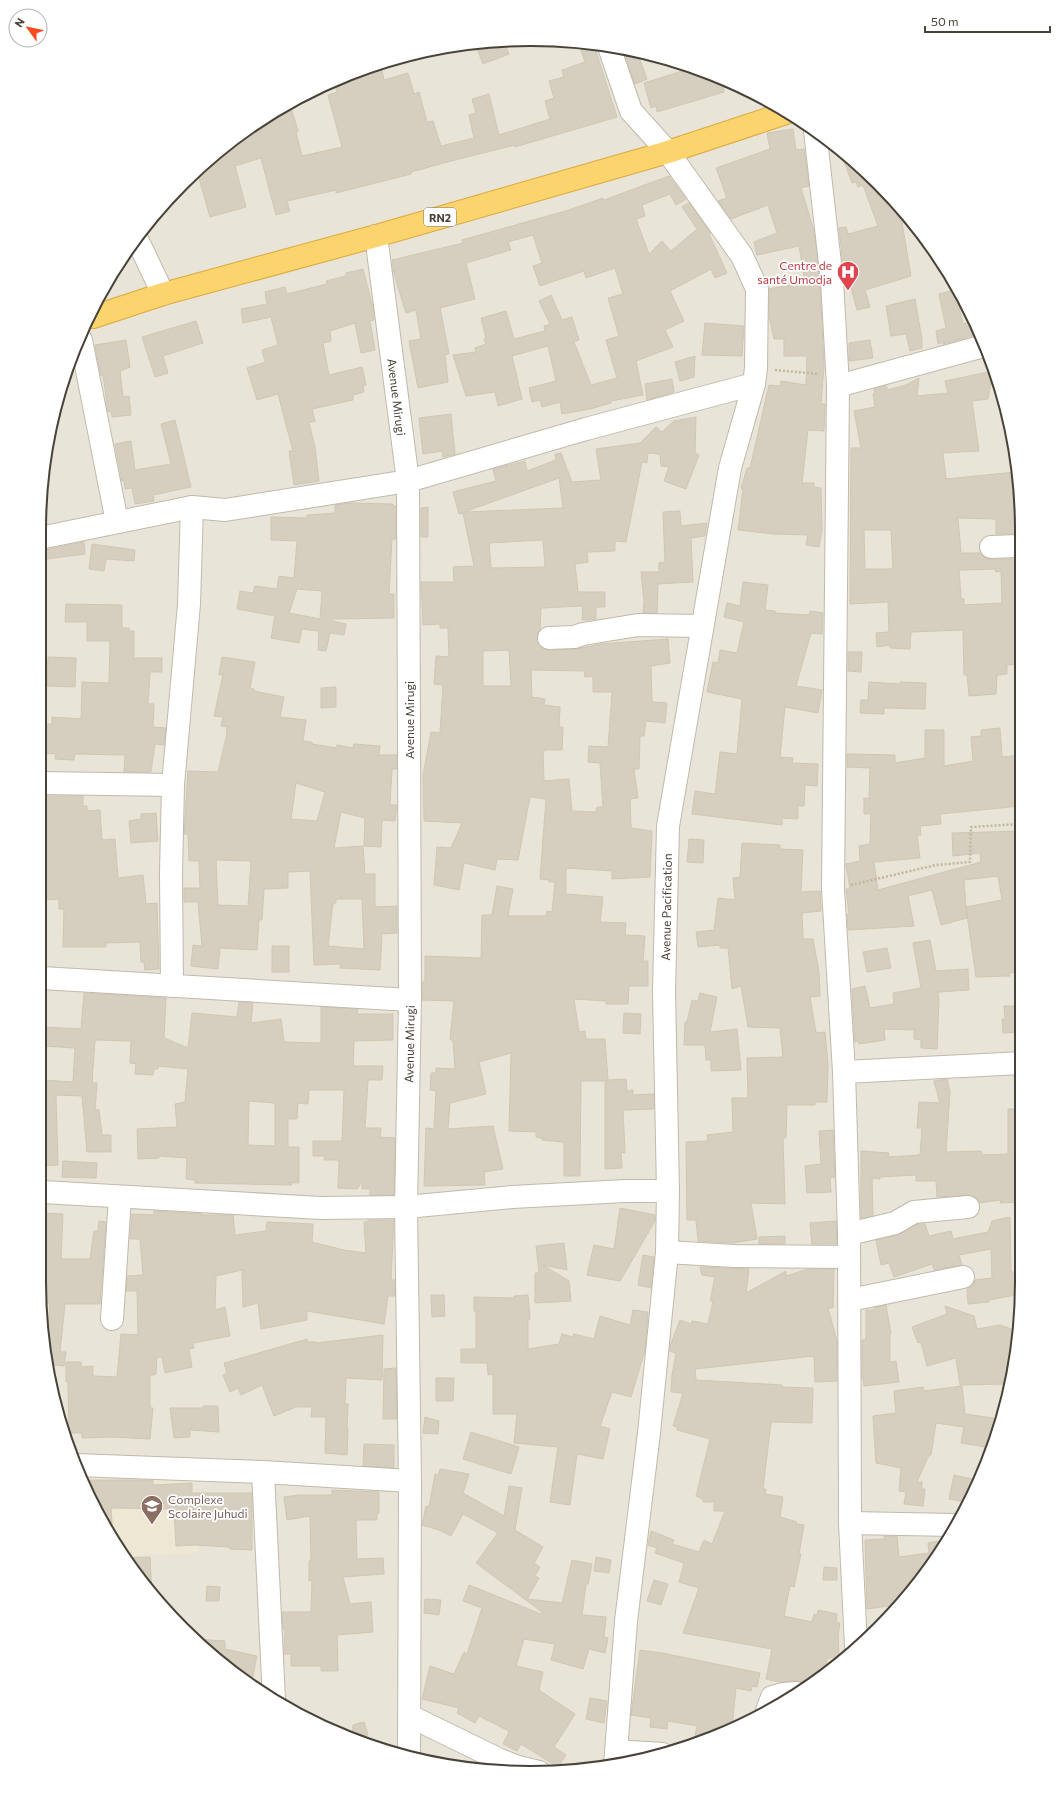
<svg xmlns="http://www.w3.org/2000/svg" width="1061" height="1812" font-family="Commissioner,sans-serif">
	<style>
		.residential { fill: #e8e4d8 }
		.education { fill: #ede7d4 }
		.building { fill: #d6cebf; stroke: #d1c6b2; fill-rule: evenodd }
		.lines { fill: none; stroke-linecap: round; stroke-linejoin: round }
		.minor-casing { stroke: #c0baac; stroke-width: 24 }
		.highway-casing { stroke: #dba93d; stroke-width: 24 }
		.path { stroke: #c2b79d; stroke-width: 2.5; stroke-dasharray: 2 2; stroke-linecap: butt }
		.minor { stroke: #fff; stroke-width: 22 }
		.highway { stroke: #fbd46e; stroke-width: 22 }
		.labels { text-anchor: middle; dominant-baseline: central; stroke-width: 3.5; stroke-linejoin: round; paint-order: stroke }
		.shield { fill: #fff; stroke: #7f7b74; stroke-width: 1 }
		.shield-label { font-size: 11px; font-weight: bold; fill: #484338 }
		.health-label { font-size: 12px; fill: #be3a42; stroke: #fff; text-anchor: end }
		.street-label { font-size: 12px; fill: #484338; stroke: #fff }
		.education-label { font-size: 12px; fill: #785e54; stroke: #fff; text-anchor: start }
		.rim { fill: none; stroke: #484338; stroke-width: 2 }
	</style>
	<rect width="100%" height="100%" fill="#f4f2e9"/>
	<!-- residential -->
	<path class="residential" d="M530,39L626,48L718,76L803,122L878,183L956,285L996,373L1021,498V1314L996,1440L939,1554L900,1606L830,1671L776,1707L689,1747L626,1764L531,1773L403,1756L313,1722L257,1690L183,1629L140,1581L90,1499L65,1439L43,1346L40,498L65,372L122,258L183,183L257,122L342,77L434,48Z"/>
	<!-- education -->
	<path class="education" d="M79,1474L193,1478L198,1553L134,1555L135,1571L90,1499Z"/>
	<!-- building -->
	<g class="building">
		<path d="M504,42L509,54L483,64L475,44Z"/>
		<path d="M594,45L617,117L515,147V145L455,160L411,172V174L336,193V190L287,201L290,211L276,215L261,158L235,166L246,207L210,217L197,171L257,122L290,104L298,131L296,132L302,156L342,147L328,95L337,92L334,81L336,80L371,68L373,73L382,70L384,80L408,73L414,94L419,92L427,122L433,121L441,146L474,138L469,115L476,113L472,99L489,94L499,135L550,119L545,101L554,98L549,81L564,77L562,70L585,62L581,50Z"/>
		<path d="M623,48L637,52L647,79L635,84Z"/>
		<path d="M692,68L718,76L734,85L723,88L724,92L657,112L656,106L651,108L644,83Z"/>
		<path d="M793,129L796,150L804,149L809,186L801,188L814,231L820,282L824,366L821,404H825L824,431L808,430L802,483H814V487L821,488L822,530L819,547L806,545L808,535L774,534L738,530L743,489L741,488L747,468H750L769,385L780,386L781,381L806,385L807,356H784V339H774L769,316V289L805,282L799,246L757,255L754,242L777,233L768,205L731,219L718,201L727,198L716,168L770,149L767,133Z"/>
		<path d="M841,153L878,183L908,222L902,223L911,276L865,290L870,307L857,310L847,272H844L839,228L846,227L848,234L878,226L863,185L858,187L856,182L852,183Z"/>
		<path d="M669,176L686,199L676,205L670,194L642,205L645,216L636,219L649,254L662,241L671,251L697,229L682,207L689,203L711,233L709,234L727,273L715,278L711,269L670,291L684,321L665,330L673,347L636,361L643,395L611,401V403L590,409L562,414L560,402L542,407L540,400L532,402L529,388L556,381L548,346L512,356L522,399L498,406L495,392L466,396L453,355L476,352L475,348L486,344L484,339L486,338L481,318L506,311L514,339L545,331L544,326L550,324L539,301L551,295L562,320L572,317L579,340L574,342L591,385L617,378L606,340L619,336L608,298L623,294L615,268L586,278L584,271L540,286L533,266L542,263L533,235L508,242L511,250L466,263L475,299L440,308L449,354L445,355L448,382L418,388L409,341L421,339L416,310L406,313L394,274L392,260L463,243L462,240L569,210L603,198L604,200Z"/>
		<path d="M363,269L373,308L374,320L370,321L375,350L361,353L355,323L330,331L331,341L323,343L329,375L362,367L366,385L363,386L364,392L353,395V400L312,409L315,421L309,423L315,447L319,481L294,485L289,451H293L278,394L257,400L247,368L265,362L262,350L278,345L271,317L243,323L241,309L267,304L265,292L285,287L287,294L327,284L326,281L346,276V273Z"/>
		<path d="M955,290L963,324L972,321L979,334L943,344V342L938,344L936,331L946,328L939,294Z"/>
		<path d="M915,299L922,339V348L910,351L906,334L891,336L886,306Z"/>
		<path d="M196,321L203,343L163,356L168,373L155,377L142,337Z"/>
		<path d="M705,323L744,326L742,356L702,355Z"/>
		<path d="M126,340L130,367L120,371L123,397L129,396L131,415L112,417L111,411L108,412L103,375L101,376L95,345Z"/>
		<path d="M870,340L873,358L849,361V343Z"/>
		<path d="M695,356L694,377L680,381L675,362Z"/>
		<path d="M993,371L988,399L972,401L979,451L943,453L946,479L1016,472L1021,498V534H996V519L958,518L961,553H980L985,558L991,559H1016L1017,581H1021V664L1007,665V674L997,675L996,694L969,696L967,675H964L963,630L911,632L910,649L890,648V645L877,647L876,633L889,632L888,602L850,604L851,448H861L854,411L875,407L873,394L875,393L874,389L887,386V390L906,385L919,378L917,396L948,393L945,381ZM864,530H891L893,569H865ZM995,569L996,572L1001,571L1002,603L964,605V599L961,598L959,570Z"/>
		<path d="M672,379L674,392L647,400L645,384Z"/>
		<path d="M451,414L455,454L443,457L442,451L423,454L419,418Z"/>
		<path d="M696,417L695,453L699,455L686,489L664,481L669,467L661,466L660,454L648,453L647,463L642,462L626,542L615,541V551L587,552L588,562L575,564L578,592H605V607H596V619L589,620H582L583,606L541,608L540,630L537,638L539,646L550,650L575,649L601,644L668,639L670,663L651,666L652,702L667,703L665,723L646,721L644,736H640L639,769H634L638,798L630,799L631,828L652,831L650,877L612,879V871L566,868V894L603,897L600,922L626,923L625,935L645,936L643,961H648V986H629L628,1004H606V1001L574,999L579,1032L585,1031L586,1039H605L608,1080L626,1079L627,1091L633,1090V1095L654,1094V1109L623,1110L625,1153L621,1152L622,1168L605,1169V1081H581L580,1176H564V1142L542,1140V1138L536,1137V1132L509,1131L511,1053L479,1062L486,1094L450,1103L448,1129L493,1126L503,1169L484,1172L485,1185L424,1186L426,1128L434,1129L436,1091L430,1090L431,1073H436V1068L455,1069L453,1041L450,1039L454,1001L422,1000V982H425V956L481,958L482,915H492L497,886L513,889L508,916H546L547,911L552,912L555,882H549V880L540,879L546,799L530,797L518,860L497,859L495,870L464,863L459,890L434,885L437,847L451,848L462,823L424,821L423,775L431,732L440,733L443,685L434,684L436,656L449,657L448,628H440V624L423,625L421,582H454L453,567L474,566L463,513L459,514L453,492L496,481L493,469L525,461L527,471L556,460L555,454L561,453L572,482L601,480L596,449L640,443L656,427L662,432L674,421ZM559,478L563,508L464,512ZM543,540L545,567L491,568L489,543ZM509,650L511,686H483V651ZM531,670L584,671L585,677L593,676V692H612L608,747L589,746L588,762L600,763L603,807H597L596,812L572,811L569,779L544,781L543,753H544V750H562L563,727H559L560,707L544,705L545,699L532,697Z"/>
		<path d="M175,420L191,487L153,495L154,501L135,504L132,488L125,489L124,480L122,481L115,444L131,441L135,470L171,464L161,424Z"/>
		<path d="M350,503L393,504V506H396V539H392L389,594H394V618L333,619L332,621L346,624L344,635L330,633L326,651L318,650L319,631L302,629L299,643L271,638L275,616L237,609L240,591L253,593L255,586L277,589L279,576L294,578L297,541L271,540V517L307,518V515L335,513V505ZM297,589L322,591L320,619L289,613Z"/>
		<path d="M428,507V537H421V508Z"/>
		<path d="M680,511L681,526L707,523L705,536L691,538L693,582L658,584L657,613H643L644,601L641,572H659V563L665,562L663,512Z"/>
		<path d="M84,542L85,554L46,559L45,550Z"/>
		<path d="M92,544L135,550L134,561L106,559L104,571L89,569Z"/>
		<path d="M743,582L768,585L765,610L775,611V613L809,615L810,611L823,613L822,634L811,633L796,686L822,690L818,713L785,707L780,757L793,758L792,763L818,764L817,786L805,785L804,806H798V819L782,818V825L692,814L695,791L715,794L720,752L737,754L742,699L707,692L713,662L718,663L720,650L737,653L744,622L724,617L727,603L740,606Z"/>
		<path d="M66,604L122,605V628H129V631H134V658H162V672H150L148,704H154L153,727L166,728L164,745L155,744L151,772H124L125,755L75,754L74,760L55,759L56,754L41,753V724H52V717L81,719L82,682L109,683L110,641H87V622H65Z"/>
		<path d="M848,652H862L861,672L848,671Z"/>
		<path d="M48,657L76,658L75,687L47,686Z"/>
		<path d="M222,657L255,662L250,688L254,689V691L284,697L280,717L306,720L303,741L312,742V744L337,748V745L353,748L354,744L380,746L379,755H397V769H392L390,805H397L395,821L382,820L381,847L364,846L365,818L341,812L334,848L363,846L365,874H375V907L397,906V933L382,934L380,970L340,968L341,964L314,965L310,871L288,872V888L264,889L262,920H259L257,950L220,948L218,969L191,966L193,945L202,946L198,902H184V888H200L199,861H189L188,834H184L188,771L218,772L227,733L226,732L227,727L221,726L223,717L214,716L223,675H219ZM296,783L325,792L317,821L291,819ZM216,860L251,861L248,906L218,905ZM336,899H362L364,949L328,946L333,903H336Z"/>
		<path d="M869,682L900,684V682L926,683L925,709L884,708V714L860,713L861,700H868Z"/>
		<path d="M336,687V707L321,708V688Z"/>
		<path d="M1000,728L1002,757L1021,755V806L940,814L941,824L920,826L921,835H917L920,858L874,862L878,890L981,862L980,853L953,856L952,833L1021,831V972L1009,973L1010,976L976,977L966,907L967,918L941,925L932,890L908,896L914,926L848,930L847,914H849L846,889H850L846,864L860,861L859,846L870,844L871,814H864V798L869,799L870,768L847,767V754L895,755V763L925,758V730H944V766L973,761L971,737L981,736V730ZM998,876L1002,900L966,907L964,880Z"/>
		<path d="M41,796H83V806H87V811L100,810L102,840L115,839L118,878L143,875L146,904L157,903L159,969L145,970L144,962H141L140,942L106,943V947H63L64,909H59V899L42,900Z"/>
		<path d="M156,813L158,841L131,843L129,821L141,819V814Z"/>
		<path d="M689,839L704,840L703,863L687,862Z"/>
		<path d="M742,843L780,845V849L803,850L801,892L820,891L821,911L802,913L803,939H813L819,972L820,996L810,997L816,1033L825,1032L828,1063L827,1102H815V1105H787L786,1138H783L785,1204L751,1203L757,1239L733,1243L698,1241L696,1220H687L686,1142L708,1141L707,1135L733,1132L732,1098H748L747,1058L783,1057L780,1028L748,1027L741,986L732,989L728,948H720V945L698,947L696,932L714,930L718,898L735,900L733,878L740,877Z"/>
		<path d="M930,940L936,971L968,969L969,990L938,992L939,1001L937,1049L921,1048V1040L914,1039V1030L884,1029L885,1040L859,1044L858,1041L855,1042L852,989L865,986L870,1008L894,1004L893,993L921,988L913,943Z"/>
		<rect x="272" y="946" width="17" height="26"/>
		<path d="M887,948L891,968L867,972L863,952Z"/>
		<path d="M84,993L166,998L164,1038L188,1048L192,1013L237,1017L239,1002L253,1003L251,1023L281,1019L284,1042L321,1043V1007L358,1009L357,1014H393V1040L354,1041L353,1066H383L382,1080H368L365,1128H381L380,1137L395,1138L394,1195H370V1189H362V1182L357,1189L338,1188L339,1160H324L325,1156H313V1141H342L344,1090H309L308,1104L298,1103L297,1119H288V1147H299V1183H289L292,1185L195,1183V1180L186,1179L187,1158L159,1156V1158L138,1159L137,1129L177,1127L175,1104L185,1102L188,1069L158,1066V1069H154L153,1075L135,1074L136,1064L130,1063L131,1041L95,1040L92,1083H97L95,1110H99L102,1135H111V1152H87L82,1096L56,1095L58,1165L43,1166L42,1080L73,1082L75,1048L42,1046V1027L81,1029ZM249,1101L275,1103V1146L248,1145Z"/>
		<path d="M700,993L717,997L710,1032L737,1029L741,1070L711,1071V1060H706L705,1045H684L685,1022H687L692,1000L698,1001Z"/>
		<path d="M1004,1006H1021V1032L1003,1033L1002,1019H1005Z"/>
		<path d="M624,1013L641,1014L640,1034L623,1033Z"/>
		<path d="M947,1079L950,1092L946,1152L979,1151L982,1152V1155L1008,1154V1109H1021V1202L1000,1203L1001,1200L979,1203L974,1196L967,1195L937,1197L936,1181H916V1175L880,1177V1179L872,1178L873,1216L861,1218V1151L889,1153L888,1157L920,1155L922,1128H917L919,1102L940,1103L934,1081Z"/>
		<path d="M833,1130L835,1177L830,1178L831,1192L807,1193L805,1166L821,1164L819,1131Z"/>
		<path d="M63,1161L97,1163L96,1178L62,1177Z"/>
		<path d="M620,1208L655,1215V1221L620,1281L587,1275L594,1245L614,1249Z"/>
		<path d="M154,1211L202,1214V1215H233L235,1235L266,1231L267,1222L313,1224L312,1242L344,1250L366,1253L364,1222H368V1220H394L391,1280H395V1296H388L384,1324L307,1311V1320L261,1329L258,1303L243,1307L242,1270L216,1276L215,1310L225,1307L230,1336L193,1343L194,1348L189,1349L192,1367L165,1373L162,1357H157L156,1374L150,1376V1408H153L150,1439L113,1437L82,1438V1433H69L68,1382H66V1362H81L82,1367L93,1366V1376L117,1377L121,1334L138,1335L137,1291H126L127,1276L143,1275L140,1239H130L132,1214L154,1215Z"/>
		<path d="M43,1213L63,1214L61,1259H90L94,1231H98L99,1221L106,1222L100,1304H65L60,1352H66L64,1366L47,1364L43,1346V1331H48L50,1304H44Z"/>
		<path d="M1010,1217L1011,1272H1021V1294L989,1300V1302L968,1304L967,1289L972,1286L975,1280L992,1278L991,1249L959,1255L962,1265L934,1270L932,1264L894,1277L889,1263L881,1265L876,1240L898,1235L918,1224H925L929,1236L951,1231L953,1239L988,1232L992,1221Z"/>
		<path d="M836,1221L837,1244H812L810,1223Z"/>
		<path d="M785,1236V1244H759V1237Z"/>
		<path d="M564,1243L567,1270L543,1265L569,1281L571,1301L535,1303V1273H539L536,1246Z"/>
		<path d="M643,1255L654,1257L651,1288L638,1285Z"/>
		<path d="M700,1267L749,1269L746,1293L786,1271V1276L808,1269H834L833,1308H828L837,1341V1381L815,1382L814,1356L695,1369L696,1380L782,1385V1387L813,1388L812,1423L771,1422L763,1489H766L765,1494L783,1497L780,1517L797,1522L796,1524L804,1525L799,1554H801L794,1587L790,1586L784,1616L812,1622L814,1614L817,1615L818,1610L837,1614L836,1622L840,1623L838,1636L839,1657L827,1658L824,1675L807,1686L803,1682L796,1681L779,1682L766,1679L772,1649L683,1633L699,1588L679,1582L684,1563L655,1553L657,1548L648,1545L651,1531L674,1540L672,1544L699,1552L704,1540L712,1544L725,1511H714V1502H703V1499L696,1496L710,1439L677,1430V1427L673,1426L683,1393L671,1392L672,1375L676,1353L670,1351V1346L680,1320L691,1324L692,1321L708,1324L713,1301H710L715,1277L702,1275Z"/>
		<path d="M431,1295H444L445,1316L432,1317Z"/>
		<path d="M528,1295L530,1319H528V1349L559,1344L562,1334L573,1337L574,1334L594,1339L600,1316L630,1325L633,1310L648,1312L645,1350L631,1397L612,1392L600,1426L610,1429L603,1459L577,1454L570,1505L550,1502L558,1447L514,1443L517,1414H493V1374L488,1375L487,1363H461V1349H476V1311H474V1297L514,1298V1296Z"/>
		<path d="M886,1305L891,1333H890V1362L896,1361L899,1382L864,1386L863,1379H862V1340H866V1310H874V1308Z"/>
		<path d="M945,1306L974,1316L977,1329L1000,1325L1017,1331L1007,1384L960,1385L956,1358L927,1366L921,1342L918,1343L912,1327L947,1314Z"/>
		<path d="M383,1335L382,1380L346,1378L345,1404H348L347,1428H348L347,1455L325,1453L326,1417H311L312,1407H296L274,1416L262,1385L241,1395L238,1388L230,1392L223,1375L227,1373L224,1363L307,1339V1342H316V1343Z"/>
		<path d="M396,1368L397,1419H383L384,1369Z"/>
		<path d="M436,1378H454L453,1401H436Z"/>
		<path d="M962,1386L965,1414L1000,1419L996,1440L992,1448L961,1443L964,1427L936,1423L931,1455H929L917,1482H922V1489H925L923,1506L904,1504L906,1492L899,1491L901,1468L876,1463L873,1416L896,1413L894,1391L923,1387L924,1391Z"/>
		<path d="M203,1406H218L219,1432L190,1430V1437L174,1438L170,1408H203Z"/>
		<path d="M425,1417L439,1421L438,1434L423,1433Z"/>
		<path d="M471,1432L519,1447L511,1474L463,1459Z"/>
		<path d="M364,1444L394,1445V1468L363,1466Z"/>
		<path d="M440,1469L469,1474L463,1493L504,1516L509,1486L522,1488L515,1530L543,1547L534,1563L540,1567L535,1576L539,1578L527,1599L562,1603L572,1560L592,1564L588,1584H586L582,1615L606,1617L604,1637L608,1638L605,1653L589,1649L583,1669L551,1660L555,1644L524,1639L516,1666L543,1672L539,1690L575,1714L554,1747L566,1755L558,1767L521,1744L517,1751L503,1744L509,1732L507,1730L479,1716L475,1723L457,1713L459,1708L422,1699L430,1666L454,1674L464,1652L467,1654L482,1608L463,1601L469,1585L541,1614L542,1612L476,1563L498,1533L463,1514L451,1536L439,1530L422,1525L426,1506L429,1507L435,1474L438,1475Z"/>
		<path d="M954,1475L976,1480L965,1502L949,1499Z"/>
		<path d="M82,1480H153V1485L192,1483V1493H252V1550L230,1549L229,1547L195,1545L176,1546L174,1509L111,1508L113,1537L90,1499Z"/>
		<path d="M332,1490L379,1492V1513H377V1520H356L357,1559L383,1558L384,1574L343,1577L350,1604L371,1602L373,1632L337,1635L338,1671H321V1666H291V1654H284L285,1629H283L282,1612H311L312,1580L309,1581V1561H311L310,1516L287,1520L284,1497L299,1495H332Z"/>
		<path d="M884,1536H897L899,1557L929,1553L928,1543L946,1540L939,1554L900,1606L892,1613L889,1606L867,1609L865,1540L884,1539Z"/>
		<path d="M150,1557L152,1594L140,1581L127,1558Z"/>
		<path d="M596,1557L611,1560L609,1573L594,1571Z"/>
		<path d="M824,1567L837,1568V1580H823Z"/>
		<path d="M654,1580L668,1584L661,1605L647,1601Z"/>
		<path d="M207,1586L220,1587L219,1601H206Z"/>
		<path d="M425,1599L441,1600L439,1615L424,1613Z"/>
		<path d="M194,1639L225,1641V1649L257,1656L252,1681L244,1679Z"/>
		<path d="M640,1650L662,1653L760,1673L757,1687L752,1686L751,1691L736,1688L732,1727L707,1739L695,1736L697,1726L668,1721L667,1729L650,1727L651,1718L631,1715Z"/>
		<path d="M590,1698L607,1701L604,1723L586,1719Z"/>
		<path d="M364,1722L368,1735L357,1739L352,1737L353,1725Z"/>
	</g>
	<g class="lines">
		<!-- minor casing -->
		<g class="minor-casing">
			<g id="minor">
				<path d="M609,47L631,111L668,152L742,256L757,289L756,368L754,384L730,468L668,826L664,991L668,1191L667,1252L649,1433L626,1621L615,1765"/>
				<path d="M815,131L832,281L838,386L833,889L844,1072L849,1234L850,1523L856,1646"/>
				<path d="M376,236L408,481L410,1000L406,1207L410,1481L409,1757"/>
				<path d="M137,239L163,294"/>
				<path d="M81,340L117,522"/>
				<path d="M838,386L984,346"/>
				<path d="M40,538L192,507L225,510L408,481L586,429L754,384"/>
				<path d="M991,547L1021,546"/>
				<path d="M549,638L574,637L583,634L638,625L702,626"/>
				<path d="M41,783L173,785"/>
				<path d="M42,978L410,1000"/>
				<path d="M172,986L171,873L173,785L189,604L192,507"/>
				<path d="M844,1072L1021,1063"/>
				<path d="M43,1192L321,1208L406,1207L512,1197L625,1191H668"/>
				<path d="M849,1234L895,1223L914,1212L968,1207"/>
				<path d="M667,1252L734,1256L849,1257"/>
				<path d="M850,1300L963,1277"/>
				<path d="M112,1319L120,1197"/>
				<path d="M76,1465L263,1472L410,1481"/>
				<path d="M263,1472L274,1700"/>
				<path d="M850,1523L954,1525"/>
				<path d="M767,1711L772,1697L783,1694L797,1693"/>
				<path d="M410,1716L500,1760L518,1767L539,1772"/>
				<path d="M616,1751L662,1754"/>
			</g>
		</g>
		<!-- highway casing -->
		<g class="highway-casing">
			<path id="highway" d="M93,317L163,294L376,236L668,152L786,113"/>
		</g>
		<!-- path -->
		<g class="path">
			<path d="M775,370L819,374"/>
			<path d="M851,885L936,865L970,862L971,827L1021,824"/>
		</g>
		<!-- minor -->
		<use href="#minor" class="minor"/>
		<!-- highway -->
		<use href="#highway" class="highway"/>
	</g>
	<!-- icons -->
	<defs>
		<g id="hospital-pin" transform="scale(1.15)"><path d="M0 17L-7.5 6A9.5 9.5 0 1 1 7.5 6Z" fill="#e0444e" stroke="#fff"/><path d="M-5-5h3v3.5h4V-5h3V5h-3V1.5h-4V5h-3Z" fill="#fff"/></g>
		<g id="school-pin" transform="scale(1.15)"><path d="M0 17L-7.5 6A9.5 9.5 0 1 1 7.5 6Z" fill="#8d6e63" stroke="#fff"/><path d="M0-5L7-2L0 1L-7-2ZM-4 1L0 2.5L4 1V4Q0 6-4 4Z" fill="#fff"/></g>
	</defs>
	<g fill-rule="evenodd">
		<use href="#hospital-pin" x="848" y="272"/>
		<use href="#school-pin" x="152" y="1506"/>
	</g>
	<g class="labels">
		<!-- shield labels -->
		<rect class="shield" x="424" y="208" width="32" height="18" rx="3"/>
		<g class="shield-label">
			<text x="440" y="217">RN2</text>
		</g>
		<!-- health labels -->
		<g class="health-label">
			<text x="832" y="265">Centre de<tspan x="832" dy="14">santé Umodja</tspan></text>
		</g>
		<!-- street labels -->
		<g class="street-label">
			<text transform="translate(397 397) rotate(83)">Avenue Mirugi</text>
			<text transform="translate(409 720) rotate(-90)">Avenue Mirugi</text>
			<text transform="translate(666 907) rotate(-89)">Avenue Pacification</text>
			<text transform="translate(409 1044) rotate(-89)">Avenue Mirugi</text>
		</g>
		<!-- education labels -->
		<g class="education-label">
			<text x="168" y="1499">Complexe<tspan x="168" dy="14">Scolaire Juhudi</tspan></text>
		</g>
	</g>
	<!-- crop -->
	<path d="M0 0H1061V1812H0ZM530 46H531A484 484 0 0 1 1015 530V1282A484 484 0 0 1 531 1766H530A484 484 0 0 1 46 1282V530A484 484 0 0 1 530 46Z" fill="#fff" fill-rule="evenodd"/>
	<path class="rim" d="M530 46H531A484 484 0 0 1 1015 530V1282A484 484 0 0 1 531 1766H530A484 484 0 0 1 46 1282V530A484 484 0 0 1 530 46Z"/>
	<!-- north arrow -->
	<g transform="translate(28 28) rotate(303)"><circle r="19" fill="#ffffff" stroke="#b6b4af"/>
	<path d="M0-3L7 15L0 10L-7 15Z" fill="#f64b1e"/>
	<text y="-6" font-size="11" font-weight="bold" text-anchor="middle" fill="#484338">N</text>
	</g>
	<!-- scale -->
	<path d="M925 26v6h125v-6" fill="none" stroke="#484338" stroke-width="2"/>
	<text x="931" y="26" font-size="12" fill="#484338" stroke="#ffffff" stroke-width="3" paint-order="stroke">50 m</text>
</svg>
